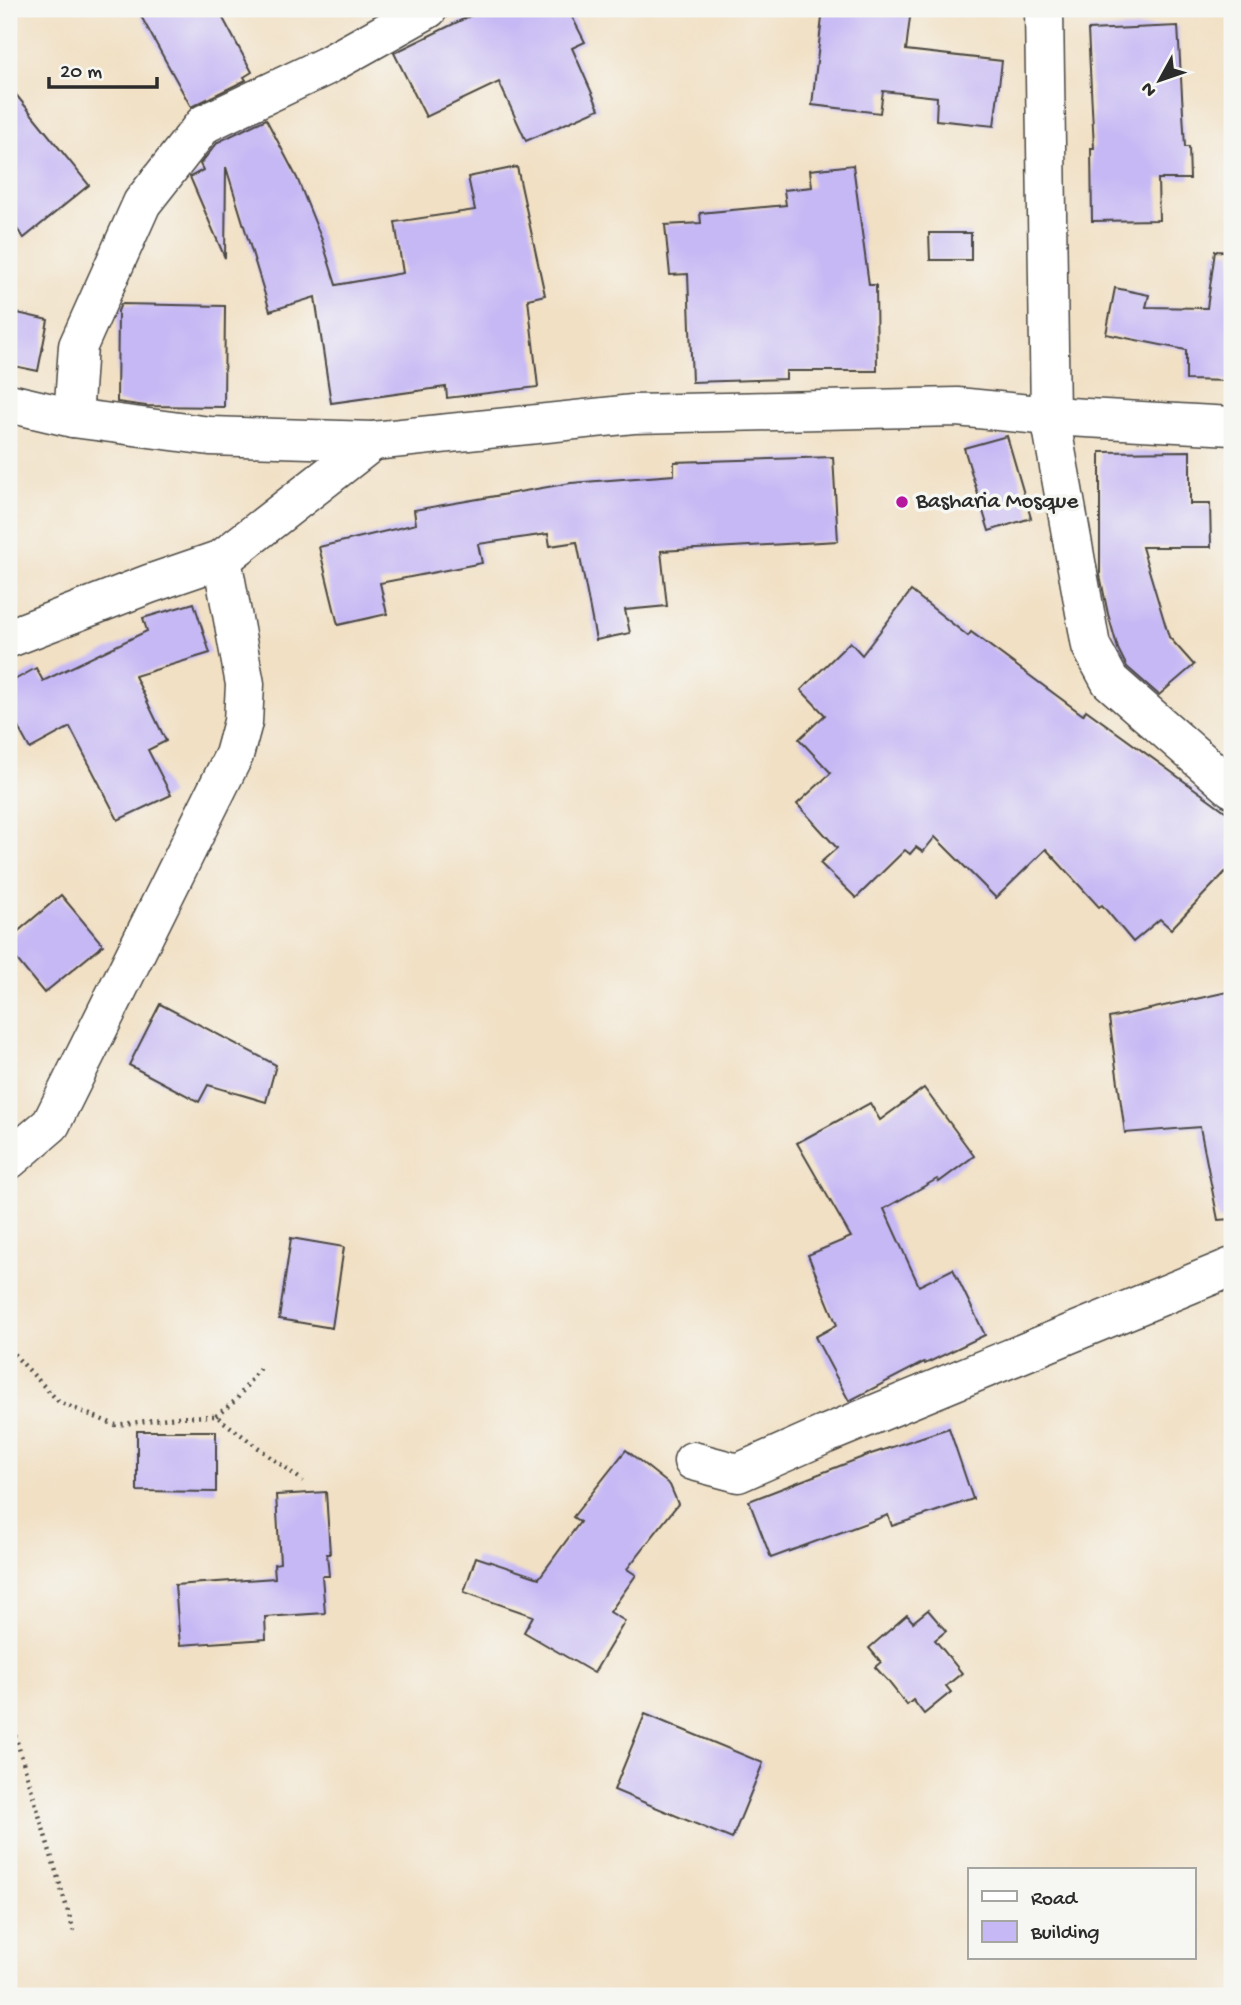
<svg xmlns="http://www.w3.org/2000/svg" width="1241" height="2005" font-family="'Gochi Hand',sans-serif">
	<style>
		.building { fill: #c6b8f4 }
		.lines { fill: none; stroke-linecap: round; stroke-linejoin: round }
		.minor-casing { stroke: #494642; stroke-width: 41 }
		.path { stroke: #494642; stroke-width: 4.5; stroke-dasharray: 2 5; stroke-linecap: butt }
		.minor { stroke: #fff; stroke-width: 38 }
		.poi-dot { fill: #b5179e; stroke: #f6f6f2; stroke-width: 2.5 }
		.labels { text-anchor: middle; dominant-baseline: central; stroke-width: 7; stroke-linejoin: round; paint-order: stroke }
		.poi-label { font-size: 23px; fill: #2b2b2b; stroke: #f6f6f2; text-anchor: start }
	</style>
	<rect width="100%" height="100%" fill="#f6f6f2"/>
	<filter id="ink" filterUnits="userSpaceOnUse"><feTurbulence type="fractalNoise" baseFrequency=".0143" numOctaves="2"/><feDisplacementMap in="SourceGraphic" scale="14" xChannelSelector="R" yChannelSelector="G"/><feConvolveMatrix kernelMatrix="1 2 1 2 8 2 1 2 1" color-interpolation-filters="sRGB"/></filter>
	<filter id="wash" filterUnits="userSpaceOnUse"><feTurbulence type="fractalNoise" baseFrequency=".00686" numOctaves="4" result="noise"/><feDisplacementMap in="SourceGraphic" scale="28" xChannelSelector="R" yChannelSelector="G"/><feGaussianBlur stdDeviation="1.57" result="paint"/><feColorMatrix in="noise" values="0 0 0 0 0 0 0 0 0 0 0 0 0 0 0 0 0 1.4 0 .05"/><feComposite in="paint" operator="in"/></filter>
	<g filter="url(#wash)">
		<rect width="100%" height="100%" fill="#f1e0c4"/>
		<g id="blocks">
			<!-- building -->
			<g class="building">
				<path d="M137,9H218L252,72L244,77L246,80L191,107Z"/>
				<path d="M484,9H568L585,42L572,48L599,109L526,141L499,82L426,117L394,53Z"/>
				<path d="M823,9H911L906,50L1002,61L994,126L936,120L937,97L883,91L880,113L812,105Z"/>
				<path d="M1178,26L1185,147H1189L1190,179H1158L1159,220L1092,221L1091,148H1094L1088,30Z"/>
				<path d="M9,86L89,185L24,238L9,219Z"/>
				<path d="M266,119L297,178L322,240L336,285L403,273L395,222L475,210L468,177L517,167L545,295L528,299L538,387L447,398L446,387L331,403L315,297L270,311L226,167L225,258L190,177L203,170L200,164L218,142Z"/>
				<path d="M853,165L869,285H876L877,371H786V379L692,382L688,274L670,275L665,225L701,223L700,213L786,205L784,190L812,187L810,170Z"/>
				<path d="M929,233H971V260H930Z"/>
				<path d="M1215,251L1232,252V381L1186,380V350L1106,334L1115,288L1149,295L1146,307L1207,308Z"/>
				<path d="M121,304L225,306L224,407L146,406L117,402L118,311Z"/>
				<path d="M9,311L48,320L38,371L9,365Z"/>
				<path d="M1007,436L1031,518L989,531L964,448Z"/>
				<path d="M1190,451V504H1210L1211,547H1142L1169,637L1194,665L1159,695L1127,667L1118,649L1108,614L1100,575V452Z"/>
				<path d="M833,457L838,541L661,551L667,606L625,610L630,633L596,640L577,542L550,546L548,534L478,544L482,563L380,583L387,614L338,625L319,547L416,524L414,510L571,483L674,475V462Z"/>
				<path d="M911,591L968,636L971,632L1083,715L1086,710L1232,816V865L1171,929L1160,919L1133,942L1102,905L1099,907L1046,849L996,898L935,837L923,852L916,847L910,854L905,850L856,898L820,863L837,848L797,804L831,773L799,739L825,715L801,690L850,642L862,655Z"/>
				<path d="M194,603L210,653L135,676L166,741L148,750L171,795L118,820L70,727L30,749L9,711V683L36,668L43,681L147,631L143,618Z"/>
				<path d="M61,895L103,945L44,993L9,950V939Z"/>
				<path d="M1232,991V1219L1218,1220L1200,1127L1125,1133L1109,1018Z"/>
				<path d="M160,1004L276,1065L266,1102L208,1085L199,1102L129,1065Z"/>
				<path d="M924,1088L974,1156L939,1182L937,1179L884,1209L919,1286L953,1269L985,1335L925,1364L924,1362L849,1401L815,1337L837,1325L808,1255L851,1237L797,1143L870,1103L880,1120Z"/>
				<path d="M291,1238L344,1247L332,1328L279,1319Z"/>
				<path d="M949,1428L973,1499L892,1526L888,1515L771,1558L749,1501L868,1455Z"/>
				<path d="M137,1431H216V1492L137,1491Z"/>
				<path d="M626,1450L670,1485L678,1504L627,1569L636,1575L610,1612L625,1621L594,1673L524,1632L533,1616L464,1592L476,1557L539,1578L580,1522L573,1517Z"/>
				<path d="M326,1492L330,1554H327L329,1576H322L325,1613L265,1617L266,1639L180,1645L175,1585L275,1578L274,1564L280,1563L276,1495Z"/>
				<path d="M928,1610L946,1631L935,1640L962,1673L946,1686L951,1692L924,1714L913,1700L907,1705L887,1680L875,1667L881,1662L869,1648L907,1615L913,1622Z"/>
				<path d="M645,1714L763,1763L732,1839L614,1790Z"/>
			</g>
		</g>
	</g>
	<g filter="url(#ink)">
		<use href="#blocks" fill-opacity="0" stroke="#494642" stroke-width="2"/>
		<g class="lines">
			<!-- minor casing -->
			<g class="minor-casing">
				<g id="minor">
					<path d="M1044,9L1050,416L1091,646L1110,681L1232,788"/>
					<path d="M9,403L73,418L210,436L373,441L633,414L957,407L1050,416L1232,426"/>
					<path d="M73,418L78,346L142,203L204,124L326,66L428,9"/>
					<path d="M9,638L149,584L222,559L373,441"/>
					<path d="M9,1160L51,1124L234,755L243,722L245,684L222,559"/>
					<path d="M693,1461L738,1473L824,1435L1232,1267"/>
				</g>
			</g>
			<!-- path -->
			<g class="path">
				<path d="M9,1349L59,1402L115,1425L177,1417L216,1416L303,1481"/>
				<path d="M216,1416L236,1400L262,1365"/>
				<path d="M9,1715L75,1935"/>
			</g>
			<!-- minor -->
			<use href="#minor" class="minor"/>
		</g>
	</g>
	<!-- markers -->
	<circle class="poi-dot" cx="902" cy="502" r="7"/>
	<g class="labels">
		<!-- poi labels -->
		<g class="poi-label">
			<text x="916" y="502">Basharia Mosque</text>
		</g>
	</g>
	<!-- margin -->
	<rect width="1241" height="2005" fill="none" stroke="#f6f6f2" stroke-width="35"/>
	<!-- legend -->
	<rect x="968" y="1868" width="228" height="91" fill="#f6f6f2" stroke="#a5a5a2" stroke-width="2"/>
	<rect x="982" y="1891" width="35" height="10" fill="#ffffff" stroke="#a5a5a2" stroke-width="2"/>
	<text x="1031" y="1904" font-size="21" fill="#2b2b2b">Road</text>
	<rect x="982" y="1921" width="35" height="21" fill="#c6b8f4" stroke="#a5a5a2" stroke-width="2"/>
	<text x="1031" y="1938" font-size="21" fill="#2b2b2b">Building</text>
	<!-- north arrow -->
	<g transform="translate(1160 80) rotate(230)" stroke="#f6f6f2" stroke-width="5" paint-order="stroke">
	<path d="M0-5L12 26L0 18L-12 26Z" fill="#2b2b2b"/>
	<text y="-10" font-size="19" font-weight="bold" text-anchor="middle" fill="#2b2b2b">N</text>
	</g>
	<!-- scale -->
	<path d="M49 77v10h108v-10" fill="none" stroke="#2b2b2b" stroke-width="3.5"/>
	<text x="60" y="77" font-size="21" fill="#2b2b2b" stroke="#f6f6f2" stroke-width="5" paint-order="stroke">20 m</text>
</svg>
